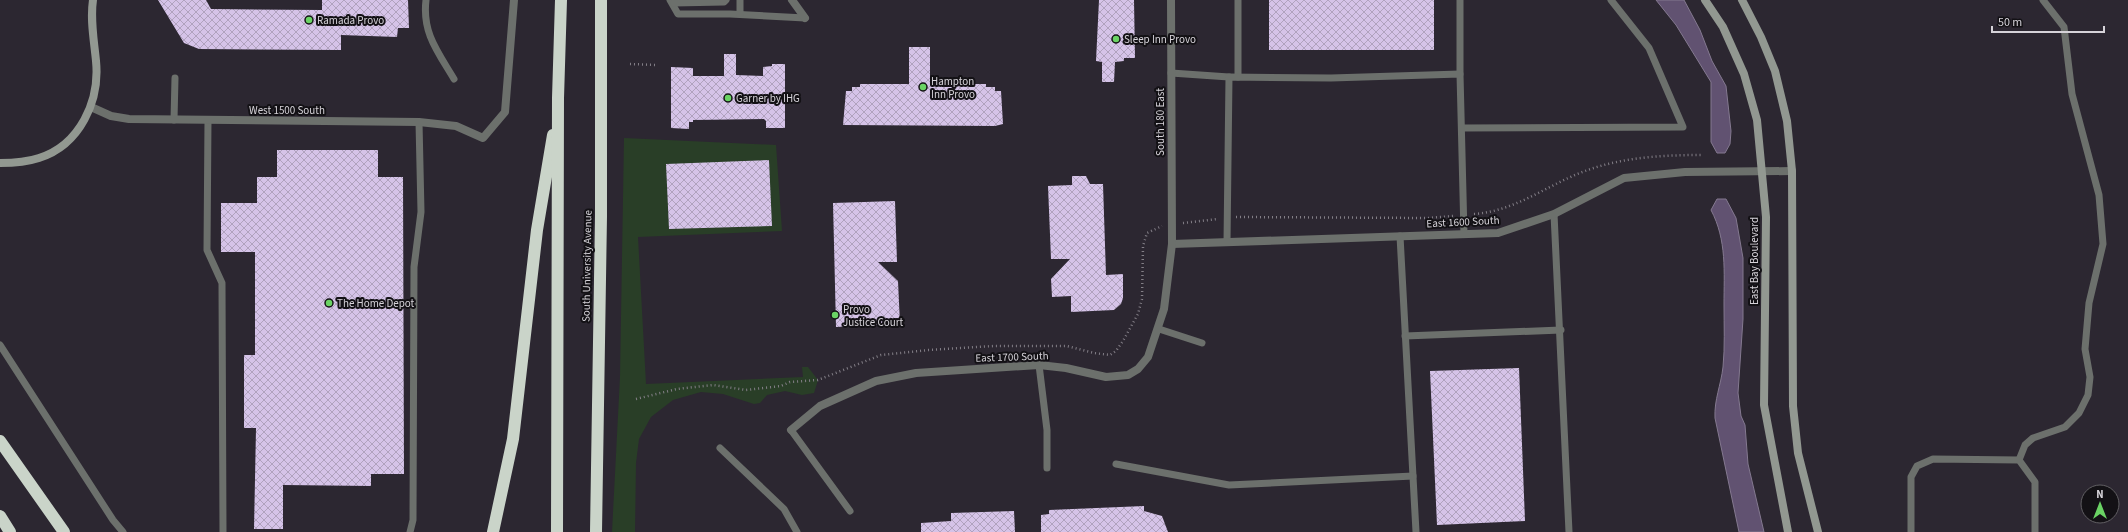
<svg xmlns="http://www.w3.org/2000/svg" width="2128" height="532" font-family="'Source Sans 3',sans-serif">
	<style>
		.green { fill: #293e27 }
		.water { fill: #615271; stroke: #847990 }
		.building { fill: url(#building-cross-hatch) }
		.lines { fill: none; stroke-linecap: round; stroke-linejoin: round }
		.path { stroke: #837f87; stroke-width: 2.5; stroke-dasharray: 1 3; stroke-linecap: butt }
		.lane { stroke: #6c706c; stroke-width: 7 }
		.street { stroke: #6c706c; stroke-width: 8 }
		.secondary { stroke: #929891; stroke-width: 8 }
		.highway { stroke: #cad4c9; stroke-width: 12 }
		.poi-dot { fill: #6ad364; stroke: #131115; stroke-width: 1.5 }
		.labels { text-anchor: middle; dominant-baseline: central; stroke-width: 4; stroke-linejoin: round; paint-order: stroke }
		.poi-label { font-size: 11px; fill: #d6d3d9; stroke: #131115; text-anchor: start }
		.street-label { font-size: 11px; fill: #d6d3d9; stroke: #131115 }
	</style>
	<defs>
		<pattern id="building-cross-hatch" width="8" height="8" patternUnits="userSpaceOnUse"><rect width="8" height="8" fill="#d5c3e8"/><path d="M0 0l8 8M0 8l8-8" fill="none" stroke="#b0a2be"/></pattern>
	</defs>
	<rect width="100%" height="100%" fill="#2c2731"/>
	<!-- green -->
	<path class="green" d="M624,138L776,145L782,231L638,237L646,384L803,377L802,367H808L818,380L814,393L802,395L785,391L767,395L760,403L754,404L723,394L701,392L673,400L651,417L639,439L636,463L635,532H612L620,377Z"/>
	<!-- water -->
	<g class="water">
		<path d="M1656,0H1684L1700,30L1712,61L1726,86L1731,131L1730,144L1725,153H1717L1711,142V82L1676,25Z"/>
		<path d="M1717,199H1726L1736,218L1743,258V319L1738,393L1741,416L1745,425L1748,464L1764,532H1739L1715,418C1714,400 1721,385 1723,367C1725,347 1724,326 1724,305C1724,272 1727,240 1711,210Z"/>
	</g>
	<!-- building -->
	<g class="building">
		<path d="M158,0H206L211,9L322,10V0H408L409,28H398L397,37L341,35V50L199,49L184,43Z"/>
		<path d="M1099,0H1134L1135,58H1124V61L1115,62L1114,82H1102V62L1096,61Z"/>
		<rect x="1269" y="0" width="165" height="50"/>
		<path d="M909,47H930V84H986V87H995V91H1001L1003,124L995,126L843,125L846,91H852V87H860V84H909Z"/>
		<path d="M724,54H736V75L763,76V67L772,66V64H785V128H766V121L764,119L693,120V122H689V129L671,128V67L693,68V76H724Z"/>
		<path d="M277,150H378V177H403L404,474H371V486L283,485V529H254L256,428H244V355H255V252H221V203H257V177H277Z"/>
		<path d="M769,160L772,226L669,229L666,164Z"/>
		<path d="M1072,176H1086L1090,184H1103L1106,275L1123,274V298L1121,304L1114,310L1071,312V296L1052,297L1051,279L1070,259H1051L1048,186L1072,185Z"/>
		<path d="M895,201L897,262H878L898,281L900,324L836,327L833,203Z"/>
		<path d="M1519,368L1525,521L1437,525L1430,371Z"/>
		<path d="M1144,506V511L1162,516L1168,532H1041V515L1049,514V510Z"/>
		<path d="M1014,511L1015,532H921V523L951,521V513Z"/>
	</g>
	<g class="lines">
		<!-- path -->
		<g class="path">
			<path d="M630,64L656,65"/>
			<path d="M1474,214C1516,211 1547,185 1585,171C1623,157 1663,155 1703,155"/>
			<path d="M1236,217L1428,218L1453,216"/>
			<path d="M1183,223L1218,219"/>
			<path d="M636,399L677,389L713,385L746,390L781,386L790,382L818,380L881,355L929,350L994,346H1067L1094,353L1110,355L1116,351L1123,341L1138,314L1142,299L1143,246L1147,233L1162,226"/>
		</g>
		<!-- lane -->
		<g class="lane">
			<path d="M426,0C422,33 438,52 454,79"/>
			<path d="M670,0L678,14H730L805,18"/>
			<path d="M740,0V14"/>
			<path d="M1460,0V74"/>
			<path d="M674,3L724,2L726,0"/>
			<path d="M1171,73L1229,77"/>
			<path d="M1238,77V0"/>
			<path d="M174,120L175,78"/>
			<path d="M208,120L207,250L222,283L223,532"/>
			<path d="M1462,128L1683,127L1649,48L1611,0"/>
			<path d="M1554,214L1569,532"/>
			<path d="M1400,236L1416,532"/>
			<path d="M1227,242L1229,77L1331,78L1460,74L1464,234"/>
			<path d="M1159,329L1202,343"/>
			<path d="M1405,336L1561,330"/>
			<path d="M0,345L113,520L123,532"/>
			<path d="M1039,365L1047,430V468"/>
			<path d="M791,430L850,511"/>
			<path d="M720,448L784,509L797,532"/>
			<path d="M2019,460L2025,445L2033,438L2065,427L2079,413L2088,395L2090,377L2085,349L2089,303L2103,244L2099,195L2072,94L2064,27L2043,0"/>
			<path d="M1116,464L1229,485L1413,476"/>
			<path d="M410,532L413,520L414,267L421,212L419,122"/>
			<path d="M1911,532V477L1917,466L1933,459L2019,460L2035,482V532"/>
		</g>
		<!-- street -->
		<g class="street">
			<path d="M792,0L805,18"/>
			<path d="M91,107L111,116L129,119L419,122L456,126L483,138L505,112L514,0"/>
			<path d="M1172,244L1498,233L1554,214L1624,178L1685,172L1792,171"/>
			<path d="M791,430L820,406L876,381L916,373L1039,365L1066,368L1106,377L1128,375L1138,369L1148,357L1164,309L1172,244L1171,0"/>
		</g>
		<!-- secondary -->
		<g class="secondary">
			<path d="M1705,0L1723,27L1744,74L1757,120L1766,217L1764,405L1788,532"/>
			<path d="M1742,0L1761,37L1775,71L1787,121L1792,171L1793,406L1798,453L1818,532"/>
			<path d="M0,163C13,163 27,162 39,158C80,145 100,101 96,61C94,40 90,20 93,0"/>
		</g>
		<!-- highway -->
		<g class="highway">
			<path d="M0,441L64,532"/>
			<path d="M0,516L10,532"/>
			<path d="M493,532L513,439L537,230L553,135"/>
			<path d="M557,532L558,98L561,0"/>
			<path d="M596,532L601,216V0"/>
		</g>
	</g>
	<!-- markers -->
	<g class="poi-dot">
		<circle cx="309" cy="20" r="4"/>
		<circle cx="1116" cy="39" r="4"/>
		<circle cx="923" cy="87" r="4"/>
		<circle cx="728" cy="98" r="4"/>
		<circle cx="329" cy="303" r="4"/>
		<circle cx="835" cy="315" r="4"/>
	</g>
	<g class="labels">
		<!-- poi labels -->
		<g class="poi-label">
			<text x="317" y="20">Ramada Provo</text>
			<text x="1124" y="39">Sleep Inn Provo</text>
			<text x="931" y="81">Hampton<tspan x="931" dy="13">Inn Provo</tspan></text>
			<text x="736" y="98">Garner by IHG</text>
			<text x="337" y="303">The Home Depot</text>
			<text x="843" y="309">Provo<tspan x="843" dy="13">Justice Court</tspan></text>
		</g>
		<!-- street labels -->
		<g class="street-label">
			<text x="287" y="110">West 1500 South</text>
			<text transform="translate(1160 122) rotate(-90)">South 180 East</text>
			<text transform="translate(1463 222) rotate(-3)">East 1600 South</text>
			<text transform="translate(1754 261) rotate(-90)">East Bay Boulevard</text>
			<text transform="translate(587 266) rotate(-89)">South University Avenue</text>
			<text transform="translate(1012 357) rotate(-2)">East 1700 South</text>
		</g>
	</g>
	<!-- north arrow -->
	<g transform="translate(2100 504)"><circle r="19" fill="#131115" stroke="#615f63"/>
	<path d="M0-3L7 15L0 10L-7 15Z" fill="#6ad364"/>
	<text y="-6" font-size="11" font-weight="bold" text-anchor="middle" fill="#d6d3d9">N</text>
	</g>
	<!-- scale -->
	<path d="M1992 26v6h112v-6" fill="none" stroke="#d6d3d9" stroke-width="2"/>
	<text x="1998" y="26" font-size="12" fill="#d6d3d9" stroke="#131115" stroke-width="3" paint-order="stroke">50 m</text>
</svg>
